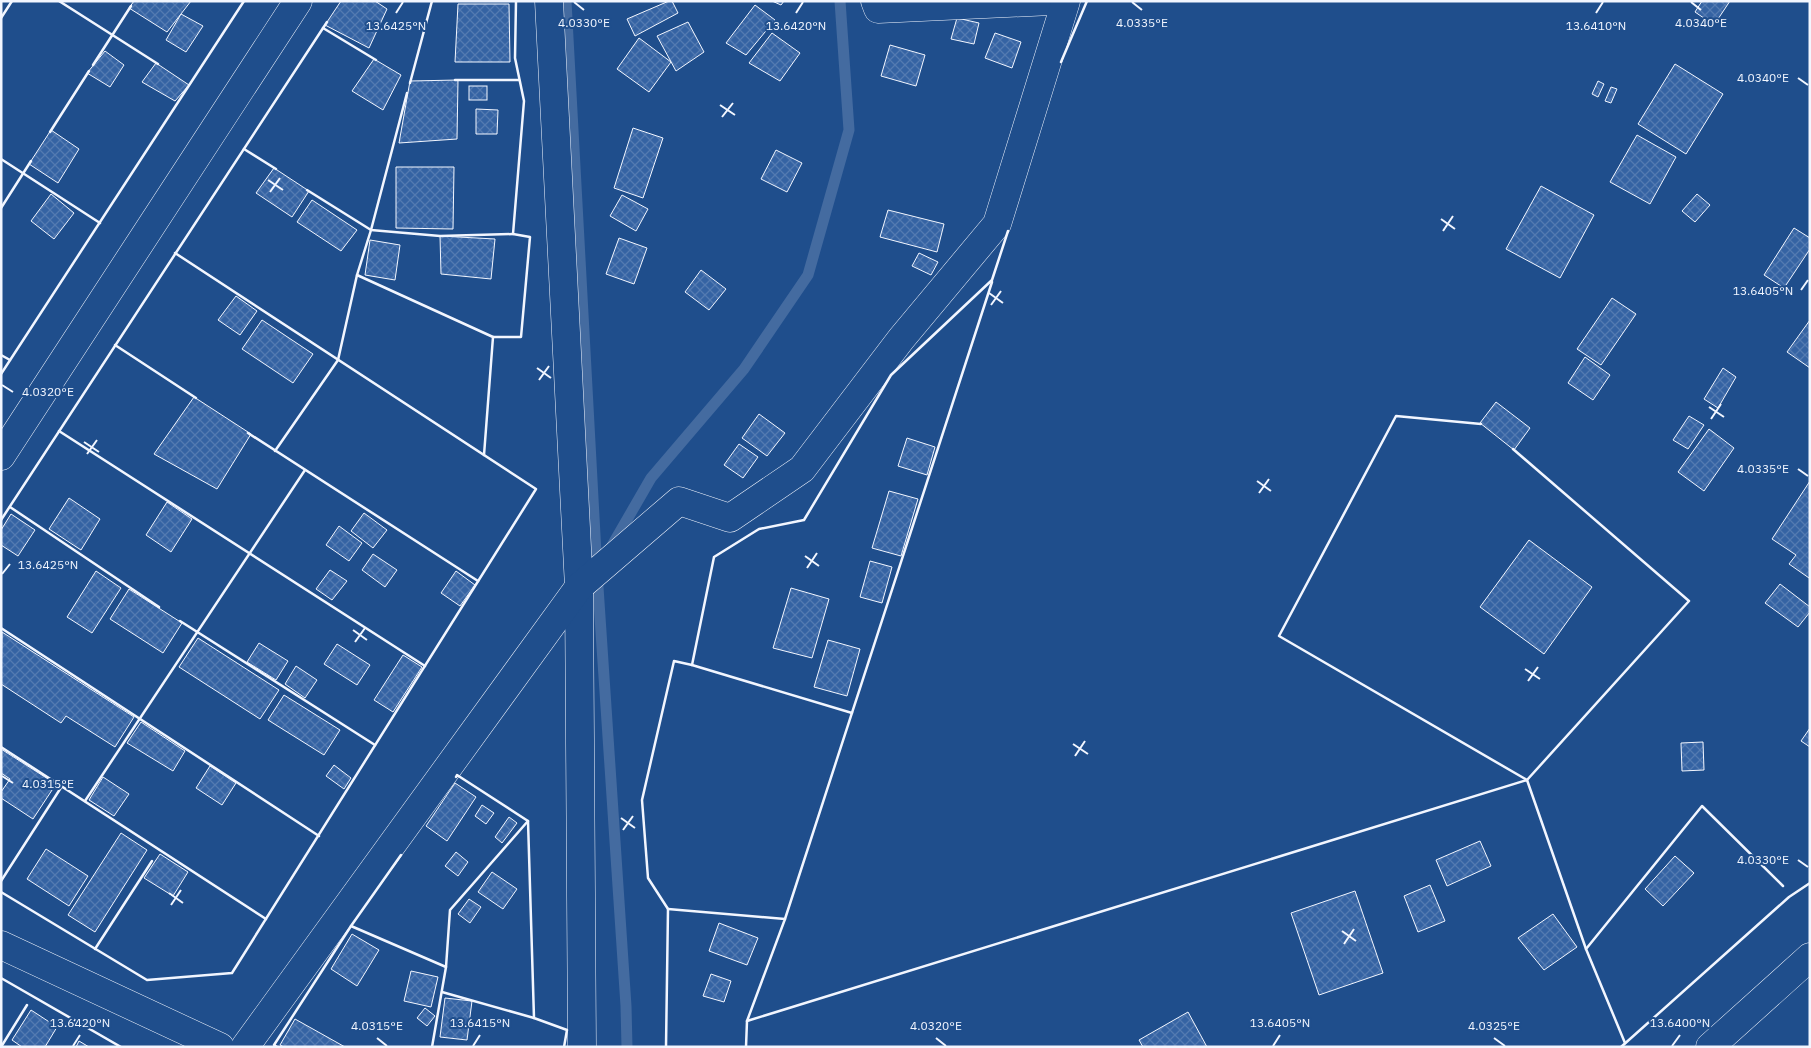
<svg xmlns="http://www.w3.org/2000/svg" width="1811" height="1048" font-family="'IBM Plex Sans',sans-serif">
	<style>
		.lines { fill: none; stroke-linecap: round; stroke-linejoin: round }
		.stream { stroke: #446ba0; stroke-width: 11 }
		.building { fill: url(#building-cross-hatch); stroke: #f2f6ff }
		.minor-casing { stroke: #f2f6ff; stroke-width: 29 }
		.minor { stroke: #1f4e8c; stroke-width: 28 }
		.wall { stroke: #f2f6ff; stroke-width: 2.5 }
		.ticks { fill: none; stroke: #f2f6ff; stroke-width: 2 }
		.ticks-label { font-size: 12px; text-anchor: middle; fill: #f2f6ff; stroke: #1f4e8c; stroke-width: 4; stroke-linejoin: round; paint-order: stroke }
	</style>
	<defs>
		<pattern id="building-cross-hatch" width="8" height="8" patternUnits="userSpaceOnUse" patternTransform="scale(1.25)"><rect width="8" height="8" fill="#3563a3"/><path d="M0 0l8 8M0 8l8-8" fill="none" stroke="#537ab1"/></pattern>
	</defs>
	<rect width="100%" height="100%" fill="#1f4e8c"/>
	<g class="lines">
		<!-- stream -->
		<g class="stream">
			<path d="M566,1L597,572L626,1006L627,1047"/>
			<path d="M610,549L651,478L744,369L808,275L849,130L840,1"/>
		</g>
	</g>
	<!-- building -->
	<g class="building">
		<path d="M134,1H191L167,32L129,8Z"/>
		<path d="M341,1H375L387,9L369,48L325,25Z"/>
		<path d="M669,1H672L678,13L635,36L627,19Z"/>
		<path d="M772,1H784L781,5Z"/>
		<path d="M1702,1H1730L1714,25L1695,12Z"/>
		<path d="M458,4H509L510,62H455Z"/>
		<path d="M755,5L775,20L746,55L726,43Z"/>
		<path d="M181,14L203,26L186,52L166,40Z"/>
		<path d="M957,18L979,23L974,44L951,39Z"/>
		<path d="M688,22L704,52L676,71L657,36Z"/>
		<path d="M772,33L800,53L780,81L749,63Z"/>
		<path d="M995,33L1021,42L1012,68L985,58Z"/>
		<path d="M639,38L671,62L649,92L617,69Z"/>
		<path d="M890,45L925,55L916,86L881,76Z"/>
		<path d="M105,51L124,65L110,87L87,73Z"/>
		<path d="M374,59L401,75L383,110L352,91Z"/>
		<path d="M156,63L189,85L175,101L142,82Z"/>
		<path d="M1675,64L1723,94L1686,154L1638,124Z"/>
		<path d="M458,80L457,139L399,143L410,81Z"/>
		<path d="M1598,81L1604,84L1598,97L1592,94Z"/>
		<rect x="469" y="86" width="18" height="14"/>
		<path d="M1611,87L1617,89L1611,103L1605,101Z"/>
		<path d="M476,109L498,110L497,134H476Z"/>
		<path d="M633,128L663,138L643,198L614,188Z"/>
		<path d="M51,130L79,149L58,183L29,164Z"/>
		<path d="M1637,135L1676,157L1650,204L1610,182Z"/>
		<path d="M776,150L802,163L787,192L761,179Z"/>
		<path d="M396,167H454L453,229L396,228Z"/>
		<path d="M274,168L309,191L292,217L256,193Z"/>
		<path d="M1541,186L1594,215L1560,278L1506,249Z"/>
		<path d="M51,194L74,213L54,239L31,221Z"/>
		<path d="M1697,194L1710,205L1695,222L1682,211Z"/>
		<path d="M622,195L648,209L636,231L610,216Z"/>
		<path d="M312,200L357,230L341,251L297,222Z"/>
		<path d="M888,210L944,224L937,252L880,237Z"/>
		<path d="M1794,228L1810,238V249L1784,288L1764,275Z"/>
		<path d="M440,236L495,239L491,279L441,274Z"/>
		<path d="M619,238L647,248L634,284L606,274Z"/>
		<path d="M370,240L400,245L395,280L365,275Z"/>
		<path d="M919,253L938,262L931,275L912,266Z"/>
		<path d="M701,270L726,289L709,310L685,292Z"/>
		<path d="M236,296L257,311L240,335L218,320Z"/>
		<path d="M1612,298L1636,314L1601,365L1577,349Z"/>
		<path d="M262,320L313,354L293,383L242,349Z"/>
		<path d="M1810,320V368L1787,352Z"/>
		<path d="M1585,357L1610,375L1593,400L1568,383Z"/>
		<path d="M1723,368L1736,377L1718,408L1704,399Z"/>
		<path d="M194,397L251,434L217,489L154,454Z"/>
		<path d="M1496,402L1530,428L1514,450L1480,423Z"/>
		<path d="M759,414L785,433L767,456L742,438Z"/>
		<path d="M1689,416L1704,425L1688,449L1673,440Z"/>
		<path d="M1709,429L1734,448L1704,491L1678,472Z"/>
		<path d="M907,438L935,447L927,475L898,466Z"/>
		<path d="M739,444L758,457L743,478L724,465Z"/>
		<path d="M1810,481V578H1809L1789,564L1796,555L1772,539Z"/>
		<path d="M889,491L918,499L901,556L872,548Z"/>
		<path d="M69,498L100,519L81,550L49,529Z"/>
		<path d="M167,502L192,519L171,552L146,535Z"/>
		<path d="M364,513L387,530L373,548L351,531Z"/>
		<path d="M11,514L35,530L18,556L1,545V530Z"/>
		<path d="M339,526L362,543L349,561L326,545Z"/>
		<path d="M1529,540L1592,587L1544,654L1480,607Z"/>
		<path d="M373,554L397,570L385,587L362,570Z"/>
		<path d="M870,561L892,567L882,603L860,597Z"/>
		<path d="M330,570L347,581L332,600L316,589Z"/>
		<path d="M96,571L121,588L92,633L67,617Z"/>
		<path d="M456,571L475,585L460,606L441,593Z"/>
		<path d="M1780,584L1810,607V612L1798,627L1765,603Z"/>
		<path d="M791,588L829,599L812,658L773,648Z"/>
		<path d="M129,589L182,623L163,653L110,619Z"/>
		<path d="M2,632L134,717L115,747L66,716L61,723L1,684Z"/>
		<path d="M198,638L279,690L260,719L179,667Z"/>
		<path d="M828,640L860,649L847,696L814,687Z"/>
		<path d="M259,643L288,661L276,680L247,662Z"/>
		<path d="M337,644L370,665L357,685L324,664Z"/>
		<path d="M403,655L422,667L393,712L374,700Z"/>
		<path d="M296,666L317,680L305,698L285,684Z"/>
		<path d="M284,695L340,730L324,755L268,720Z"/>
		<path d="M141,722L185,751L173,771L127,743Z"/>
		<path d="M1810,728V747L1801,741Z"/>
		<path d="M1703,742L1704,770L1682,771L1681,743Z"/>
		<path d="M1,749L56,784L33,819L1,798V792L10,779L1,773Z"/>
		<path d="M334,765L351,778L344,789L326,776Z"/>
		<path d="M210,766L236,783L222,805L196,788Z"/>
		<path d="M103,777L129,794L114,816L89,800Z"/>
		<path d="M455,783L476,797L447,841L426,826Z"/>
		<path d="M482,805L494,813L486,824L475,816Z"/>
		<path d="M509,817L517,823L502,843L495,837Z"/>
		<path d="M121,833L147,850L95,932L68,915Z"/>
		<path d="M1480,841L1491,866L1447,886L1436,860Z"/>
		<path d="M46,849L88,876L69,906L27,879Z"/>
		<path d="M456,852L468,862L458,876L445,866Z"/>
		<path d="M160,854L188,872L173,896L144,878Z"/>
		<path d="M1675,856L1694,873L1663,906L1645,889Z"/>
		<path d="M492,872L517,889L503,909L478,892Z"/>
		<path d="M1430,885L1445,921L1418,932L1404,896Z"/>
		<path d="M1355,891L1383,973L1319,995L1291,913Z"/>
		<path d="M469,899L481,907L470,923L458,914Z"/>
		<path d="M1553,914L1577,947L1544,970L1518,938Z"/>
		<path d="M719,923L758,938L747,965L709,951Z"/>
		<path d="M352,934L379,950L357,986L331,969Z"/>
		<path d="M411,971L438,977L431,1007L404,1001Z"/>
		<path d="M711,974L731,981L724,1002L703,996Z"/>
		<path d="M445,998L472,1001L467,1040L440,1037Z"/>
		<path d="M425,1008L435,1016L427,1026L417,1018Z"/>
		<path d="M31,1010L57,1027L45,1047H22L12,1040Z"/>
		<path d="M1188,1012L1207,1047H1143L1139,1040Z"/>
		<path d="M295,1019L345,1047H284L280,1045Z"/>
		<path d="M79,1041L89,1047H76Z"/>
	</g>
	<g class="lines">
		<!-- minor casing -->
		<g class="minor-casing">
			<g id="minor">
				<path d="M549,1L579,587L582,1047"/>
				<path d="M875,1L878,9L1051,1"/>
				<path d="M1,456L298,1"/>
				<path d="M1,945L220,1047"/>
				<path d="M245,1047L579,587L679,501L730,518L802,469L901,339L997,224L1066,1"/>
				<path d="M1710,1047L1810,957"/>
			</g>
		</g>
		<!-- minor -->
		<use href="#minor" class="minor"/>
		<!-- wall -->
		<g class="wall">
			<path d="M59,1L158,64"/>
			<path d="M1,18L12,1"/>
			<path d="M323,28L376,60"/>
			<path d="M1061,62L1087,1"/>
			<path d="M93,65L131,6"/>
			<path d="M455,80H519"/>
			<path d="M410,83L432,1"/>
			<path d="M50,132L89,71"/>
			<path d="M244,149L276,169"/>
			<path d="M1,159L100,223"/>
			<path d="M307,190L371,230L440,236L513,234"/>
			<path d="M1,208L31,161"/>
			<path d="M357,275L493,337L484,455"/>
			<path d="M493,337H521L530,237L513,234L524,101L515,58L516,1"/>
			<path d="M115,345L196,398"/>
			<path d="M1,355L10,360"/>
			<path d="M1,374L244,1"/>
			<path d="M1481,424L1396,416L1279,636L1527,780L1586,949"/>
			<path d="M59,431L425,666"/>
			<path d="M248,433L478,581"/>
			<path d="M275,451L338,360L357,275L371,230L407,93"/>
			<path d="M10,507L159,607"/>
			<path d="M1,520L327,22"/>
			<path d="M180,621L375,745"/>
			<path d="M1,628L319,836"/>
			<path d="M692,665L852,713"/>
			<path d="M1,747L266,919"/>
			<path d="M456,777L457,775L528,821L534,1018L567,1030L564,1047"/>
			<path d="M85,801L305,470"/>
			<path d="M1,881L62,786"/>
			<path d="M1,892L147,980L232,973L536,489L175,253"/>
			<path d="M668,909L785,919L747,1021"/>
			<path d="M785,919L992,282"/>
			<path d="M351,926L446,967"/>
			<path d="M95,949L152,861"/>
			<path d="M1,978L121,1047"/>
			<path d="M442,992L534,1018"/>
			<path d="M1625,1043L1586,949L1702,806L1783,886"/>
			<path d="M1,1047L27,1005"/>
			<path d="M277,1047L274,1045L351,926L401,855"/>
			<path d="M432,1047L446,967L450,910L528,821"/>
			<path d="M666,1047L668,909L648,878L642,800L674,661L692,665L714,557L759,529L804,520L891,375L992,280L1008,231"/>
			<path d="M746,1047L747,1021L1527,780L1689,601L1513,449"/>
			<path d="M1621,1047L1789,897L1810,883"/>
		</g>
	</g>
	<!-- ticks -->
	<path class="ticks" d="M574,2L584,10M1132,2L1142,10M1691,2L1701,10M396,13L403,2M796,13L803,2M1596,13L1603,2M1798,78L1808,85M720,105L735,115M722,117L733,103M268,180L283,190M270,192L280,178M1441,219L1455,229M1443,231L1453,216M1801,290L1808,280M989,293L1003,303M991,305L1001,291M537,368L551,378M539,380L549,366M2,385L13,392M1709,407L1724,417M1711,419L1721,404M84,442L99,452M87,454L97,440M1798,469L1808,476M1257,481L1271,491M1259,493L1269,479M805,556L819,566M807,568L817,553M2,574L10,564M353,630L367,640M355,642L365,628M1525,669L1540,679M1528,681L1538,667M1073,744L1088,754M1075,756L1085,741M2,776L13,783M621,818L635,828M623,830L633,816M1798,860L1808,867M169,893L183,903M171,905L181,890M1342,931L1356,941M1344,944L1354,929M377,1038L387,1046M936,1038L946,1046M1494,1038L1505,1046M73,1046L80,1035M473,1046L480,1035M1273,1046L1280,1035M1672,1046L1680,1035"/>
	<g class="ticks-label">
		<text x="584" y="27">4.0330°E</text>
		<text x="1142" y="27">4.0335°E</text>
		<text x="1701" y="27">4.0340°E</text>
		<text x="396" y="30">13.6425°N</text>
		<text x="796" y="30">13.6420°N</text>
		<text x="1596" y="30">13.6410°N</text>
		<text x="1763" y="82">4.0340°E</text>
		<text x="1763" y="295">13.6405°N</text>
		<text x="48" y="396">4.0320°E</text>
		<text x="1763" y="473">4.0335°E</text>
		<text x="48" y="569">13.6425°N</text>
		<text x="48" y="788">4.0315°E</text>
		<text x="1763" y="864">4.0330°E</text>
		<text x="80" y="1027">13.6420°N</text>
		<text x="480" y="1027">13.6415°N</text>
		<text x="1280" y="1027">13.6405°N</text>
		<text x="1680" y="1027">13.6400°N</text>
		<text x="377" y="1030">4.0315°E</text>
		<text x="936" y="1030">4.0320°E</text>
		<text x="1494" y="1030">4.0325°E</text>
	</g>
	<!-- border -->
	<rect width="1811" height="1048" fill="none" stroke="#f2f6ff" stroke-width="5"/>
</svg>
